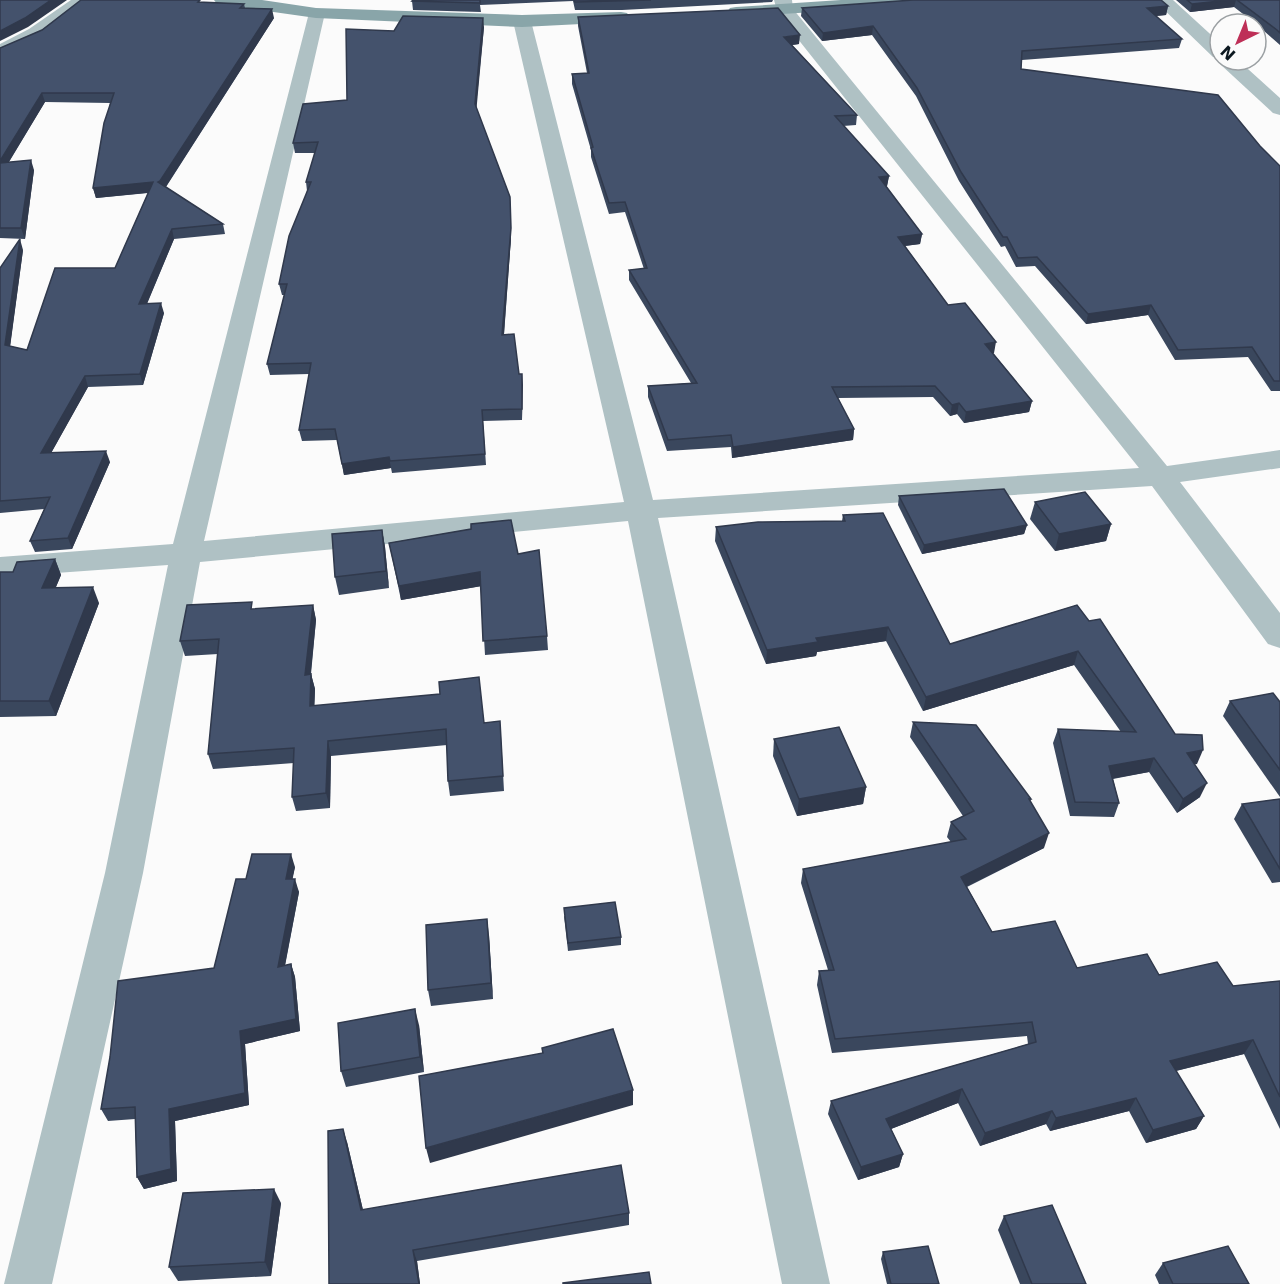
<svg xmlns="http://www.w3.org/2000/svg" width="1280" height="1284" font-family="'DejaVu Sans',sans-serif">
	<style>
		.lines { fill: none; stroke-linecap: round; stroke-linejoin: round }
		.minor { fill: #afc1c4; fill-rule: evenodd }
		.secondary { fill: #89a5a9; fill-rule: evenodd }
		.wall { fill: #3a475d }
		.shaded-wall { fill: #30394c }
		.building { fill: #44526c; stroke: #30394c; stroke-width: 1.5 }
	</style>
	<rect width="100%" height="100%" fill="#fbfbfb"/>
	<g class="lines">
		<!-- minor -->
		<g class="minor">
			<path d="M71,0H92L43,37L0,57V44L29,29Z"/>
			<path d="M774,0H792L793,9L1167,466L1280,450V468L1180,482L1280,613V648L1268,644L1152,486L658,518L830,1284H782L628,521L200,562L143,873L52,1284H4L105,873L168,565L0,577V557L173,544L310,9H322L325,13L204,541L624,502L513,21L516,17H528L531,21L653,500L1139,468L778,14Z"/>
			<path d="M1154,0H1173L1220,43V60H1238L1280,98V115L1273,113L1220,64L1218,58L1213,57Z"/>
		</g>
		<!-- secondary -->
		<g class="secondary">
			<path d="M214,0H262L316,8L522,15L621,12L627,13L630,17L627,21L621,22L522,27L316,18L223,5L217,4Z"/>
			<path d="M841,0H935L932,4L926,5L736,17L730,16L727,12L730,8L736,7Z"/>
		</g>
	</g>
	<!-- wall -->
	<g class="wall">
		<path d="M413,0H773L772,2L622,10H575L573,1L480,5L481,12L413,10L412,1Z"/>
		<path d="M1176,0H1280V45L1256,24L1234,7L1190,12Z"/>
		<path d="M205,2L244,4L245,8L274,18L166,187L223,224L225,234L174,239L147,304L164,313L143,385L88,387L51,453L110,462L72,549L35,552L30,541L44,509L0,513V268L23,250L10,346L27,350L115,268L148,193L96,198L93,188L110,103L45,102L9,162L34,170L25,239L0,238V48Z"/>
		<path d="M1168,6L1166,15L1155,16L1182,39L1179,48L1022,60L1021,69L1260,146L1280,166V391H1271L1248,357L1175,360L1148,315L1086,324L1035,266L1016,267L1005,246L1001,247L959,181L916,96L872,35L822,41L801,16L802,8Z"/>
		<path d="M578,17L799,44L792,45L857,115L856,125L843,126L889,176L887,186H886L922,234L920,244L905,246L948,305L994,353H993L1032,401L1029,412L964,423L957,414L950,416L933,397L838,398L854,429L853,440L732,458L731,447L667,451L648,397V386L691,383L629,280V270L644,269L625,212L609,214L591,157V150L572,84V74L587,73L578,26Z"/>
		<path d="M484,27L476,107L510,197L511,238L504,335L519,374H522V420L483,421L486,465L392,473L391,468L344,475L337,440L302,441L299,430L309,374L270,375L267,364L285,295H282L279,284L307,191L306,182L315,153H295L293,143L347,100L394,31Z"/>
		<path d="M899,496L1027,525L1024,534L922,554L898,505Z"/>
		<path d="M1035,502L1111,524L1106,541L1055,551L1030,519Z"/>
		<path d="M843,515L950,644L1077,605L1197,764H1195L1200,797L1177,813L1149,772L1113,779L1119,803L1114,817L1070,816L1053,743L1058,729L1121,732L1074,665L923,711L886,641L817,652L816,656L766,664L715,541L716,527L842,521Z"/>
		<path d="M471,529L518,554L547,636L548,650L485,655L481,586L401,600L389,543Z"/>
		<path d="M382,530L385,547L389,588L339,595L335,577Z"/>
		<path d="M55,559L61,575L56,587L99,603L56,716L0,717V572H13Z"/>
		<path d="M313,605L316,620L311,674L315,689L314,706L484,723L501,736L504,791L450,796L448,781L447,745L331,756L330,808L296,811L292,797L294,763L213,769L208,754L218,654L185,656L180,641L254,609Z"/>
		<path d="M1230,701L1280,702V797L1223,716Z"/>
		<path d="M913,722L1031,799L1030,802L1044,848L967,887L992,932L1077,968L1159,975L1233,986L1280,981V1129L1244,1054L1176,1071L1204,1116L1196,1129L1146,1143L1129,1111L1050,1131L1046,1124L980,1146L958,1103L891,1129L903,1154L899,1167L858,1180L828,1114L831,1101L1028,1044L1027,1036L832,1053L817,985L819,971L828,970L801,883L803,869L951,842L947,837L951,822L963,816L910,737Z"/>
		<path d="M774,739L866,787L863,804L797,816L773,756Z"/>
		<path d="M1280,799V882L1272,883L1234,819L1242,804Z"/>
		<path d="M295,867L292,879L299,892L285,966L291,964L295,977L300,1031L245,1044L249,1105L175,1121L177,1181L144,1189L137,1177L135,1119L108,1121L101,1109L214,968L246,879Z"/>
		<path d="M564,916L621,937V945L568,951Z"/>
		<path d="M489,935L493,999L431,1006L428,990Z"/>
		<path d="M419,1025L424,1072L346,1087L341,1071Z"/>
		<path d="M347,1142L363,1210L629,1213V1225L417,1261L420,1284H329Z"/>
		<path d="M281,1203L271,1276L178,1281L169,1267Z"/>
		<path d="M1004,1216L1086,1284H1020L998,1230Z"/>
		<path d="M883,1252L939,1284H887L881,1259Z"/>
		<path d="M1163,1263L1249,1284H1159L1155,1275Z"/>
	</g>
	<!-- shaded-wall -->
	<g class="shaded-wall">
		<path d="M51,0H67L28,27L0,41V31Z"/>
		<path d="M1229,0H1236L1234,7L1190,12L1192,4Z"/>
		<path d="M1168,6L1166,15L1145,17L1147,8Z"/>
		<path d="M272,9L274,18L163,191L158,182Z"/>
		<path d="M483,18L484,27L476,114L475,104Z"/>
		<path d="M873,26L872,35L822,41L823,33Z"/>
		<path d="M800,35L799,44L784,46V37Z"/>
		<path d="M42,93L45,102L2,173L0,167V161Z"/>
		<path d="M31,160L34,170L25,239L21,228Z"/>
		<path d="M889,176L887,186L878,188L879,177Z"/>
		<path d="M153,182L155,192L96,198L93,188Z"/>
		<path d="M510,197L511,238L503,346L502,335Z"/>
		<path d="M172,229L174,239L142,315L139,304Z"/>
		<path d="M922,234L920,244L896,247L898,237Z"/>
		<path d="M20,239L23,250L9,355L5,345Z"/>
		<path d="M161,303L164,313L143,385L140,374Z"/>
		<path d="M1151,305L1148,315L1086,324L1088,314Z"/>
		<path d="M996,342L994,353L983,355L985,344Z"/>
		<path d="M522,374L523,385L522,420Z"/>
		<path d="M85,376L88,387L45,464L41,453Z"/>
		<path d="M1032,401L1029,412L964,423L966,412Z"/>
		<path d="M959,403L957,414L950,416L952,405Z"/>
		<path d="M854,429L853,440L732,458L733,447Z"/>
		<path d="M106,451L110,462L72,549L68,538Z"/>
		<path d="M389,457L391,468L344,475L342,464Z"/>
		<path d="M1111,524L1106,541L1055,551L1059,534Z"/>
		<path d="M1027,525L1024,534L922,554L924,545Z"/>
		<path d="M382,530L385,547L389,588L386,571Z"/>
		<path d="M55,559L61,575L49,603L42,588Z"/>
		<path d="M480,572L482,586L401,600L399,586Z"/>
		<path d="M93,587L99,603L56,716L49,701Z"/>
		<path d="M313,605L316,620L309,690L305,675Z"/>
		<path d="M888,627L886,641L817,652L816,656L766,664L767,650L816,638Z"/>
		<path d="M1078,651L1074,665L923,711L926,697Z"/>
		<path d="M311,674L315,689L314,721L310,706Z"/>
		<path d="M328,741L331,756L330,808L326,793Z"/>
		<path d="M1203,750L1197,764L1181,767L1187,753Z"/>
		<path d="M1154,758L1149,772L1104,780L1109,766Z"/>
		<path d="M1207,783L1200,797L1177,813L1183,799Z"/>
		<path d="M866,787L863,804L797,816L799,799Z"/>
		<path d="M1049,833L1044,848L957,891L961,877Z"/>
		<path d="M291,854L295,867L290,892L286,879Z"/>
		<path d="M295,879L299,892L282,980L278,967Z"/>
		<path d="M487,919L489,935L493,999L491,983Z"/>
		<path d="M291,964L295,977L300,1031L245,1044L249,1105L175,1121L177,1181L144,1189L137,1177L169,1109L240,1031Z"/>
		<path d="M415,1009L419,1025L424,1072L420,1057Z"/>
		<path d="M1253,1040L1244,1054L1163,1074L1170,1061Z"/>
		<path d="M962,1089L958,1103L883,1132L886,1119Z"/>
		<path d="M633,1090V1105L430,1163L426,1148Z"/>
		<path d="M1136,1098L1129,1111L1050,1131L1056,1118Z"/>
		<path d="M1052,1111L1046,1124L980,1146L985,1133Z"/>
		<path d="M1204,1116L1196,1129L1146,1143L1153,1130Z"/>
		<path d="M343,1129L347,1142L366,1223L361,1210Z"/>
		<path d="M903,1154L899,1167L858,1180L861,1167Z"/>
		<path d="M274,1189L281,1203L271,1276L265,1262Z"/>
		<path d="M413,1250L417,1261L420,1284H419Z"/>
	</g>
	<!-- building -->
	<g class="building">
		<path d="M0,0H51L25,18L0,31Z"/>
		<path d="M81,0H200L198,2L244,4L240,8L272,9L160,181L158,182L223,224L172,229L139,304L161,303L140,374L85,376L41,453L106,451L68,538L30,541L50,497L0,501V268L20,239L5,345L27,350L55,268H115L153,182L93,188L104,123L114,93H42L0,161V48L42,30Z"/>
		<path d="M413,0H480V3L412,1Z"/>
		<path d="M574,0H651L575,2Z"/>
		<path d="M913,0H1161L1168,6L1147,8L1182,39L1022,51L1021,69L1218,95L1260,146L1280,166V381H1274L1252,347L1178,350L1151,305L1088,314L1037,257L1018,258L1007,237H1003L961,172L917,88L873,26L823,33L802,8Z"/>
		<path d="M1187,0H1229L1192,4Z"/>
		<path d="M1237,0H1280V33L1277,30Z"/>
		<path d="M778,8L800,35L784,37L857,115L835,116L889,176L879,177L922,234L898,237L948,305L965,303L996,342L985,344L1032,401L966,412L959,403L952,405L935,386L832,387L854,429L733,447L731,435L668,440L648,386L697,383L629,270L647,268L625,202L609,203L591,148L593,147L572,74L589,73L578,17Z"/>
		<path d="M403,16L483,18L475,104L510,197L511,228L502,335L514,334L519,374H522V409L482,410L485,454L390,461L389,457L342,464L335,429L299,430L311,363L267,364L287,284H279L289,236L311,182H306L318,142L293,143L303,104L347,100L346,29L394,31Z"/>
		<path d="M31,160L21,228H0V163Z"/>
		<path d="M1004,489L1027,525L924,545L899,496Z"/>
		<path d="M1085,492L1111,524L1059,534L1035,502Z"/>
		<path d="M883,513L950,644L1077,605L1089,621L1100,619L1175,734L1202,735L1203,750L1187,753L1207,783L1183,799L1154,758L1109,766L1119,803L1075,802L1058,729L1136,732L1078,651L926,697L888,627L816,638L818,642L767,650L716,527L758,522L845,521L843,515Z"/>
		<path d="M511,520L518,554L539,550L547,636L483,641L480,572L399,586L389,543L471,529V524Z"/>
		<path d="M382,530L386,571L335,577L332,534Z"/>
		<path d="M55,559L42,588L93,587L49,701H0V572H13L17,562Z"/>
		<path d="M252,602L251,609L313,605L305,675L311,674L310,706L440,694L439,682L479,677L484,723L500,721L503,776L448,781L446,729L328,741L326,793L292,797L294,748L208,754L219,639L180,641L187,605Z"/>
		<path d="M1273,693L1280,702V770L1230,701Z"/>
		<path d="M913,722L976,725L1031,799H1029L1049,833L961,877L992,932L1055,921L1077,968L1147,954L1159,975L1217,962L1233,986L1280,981V1097L1253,1040L1170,1061L1204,1116L1153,1130L1136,1098L1056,1118L1052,1111L985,1133L962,1089L886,1119L903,1154L861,1167L831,1101L1036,1042L1032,1022L835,1039L819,971L834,970L803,869L966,839L951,822L974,811Z"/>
		<path d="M839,727L866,787L799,799L774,739Z"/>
		<path d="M1280,799V869L1242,804Z"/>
		<path d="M252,854H291L286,879H295L278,967L291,964L296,1019L240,1031L245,1093L169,1109L171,1169L137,1177L135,1107L101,1109L110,1057L118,981L214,968L236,879H246Z"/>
		<path d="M615,902L621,937L568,943L564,908Z"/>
		<path d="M487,919L491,983L428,990L426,925Z"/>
		<path d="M415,1009L420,1057L341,1071L338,1023Z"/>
		<path d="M613,1029L633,1090L426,1148L419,1076L543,1053L542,1048Z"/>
		<path d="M343,1129L361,1210L621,1165L629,1213L413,1250L419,1284H329L328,1131Z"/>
		<path d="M274,1189L265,1262L169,1267L183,1193Z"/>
		<path d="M1052,1205L1086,1284H1032L1004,1216Z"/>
		<path d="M928,1246L939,1284H891L883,1252Z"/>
		<path d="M1228,1246L1249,1284H1173L1163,1263Z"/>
		<path d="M649,1272L651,1284H563V1283Z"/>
	</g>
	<!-- north arrow -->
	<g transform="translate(1238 42) rotate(223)"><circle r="28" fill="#fbfbfb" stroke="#9ba0a3" stroke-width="1.5"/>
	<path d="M0-4.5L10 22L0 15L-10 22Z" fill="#be2f57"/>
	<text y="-9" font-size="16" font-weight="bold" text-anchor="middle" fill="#0c1820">N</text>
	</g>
</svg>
